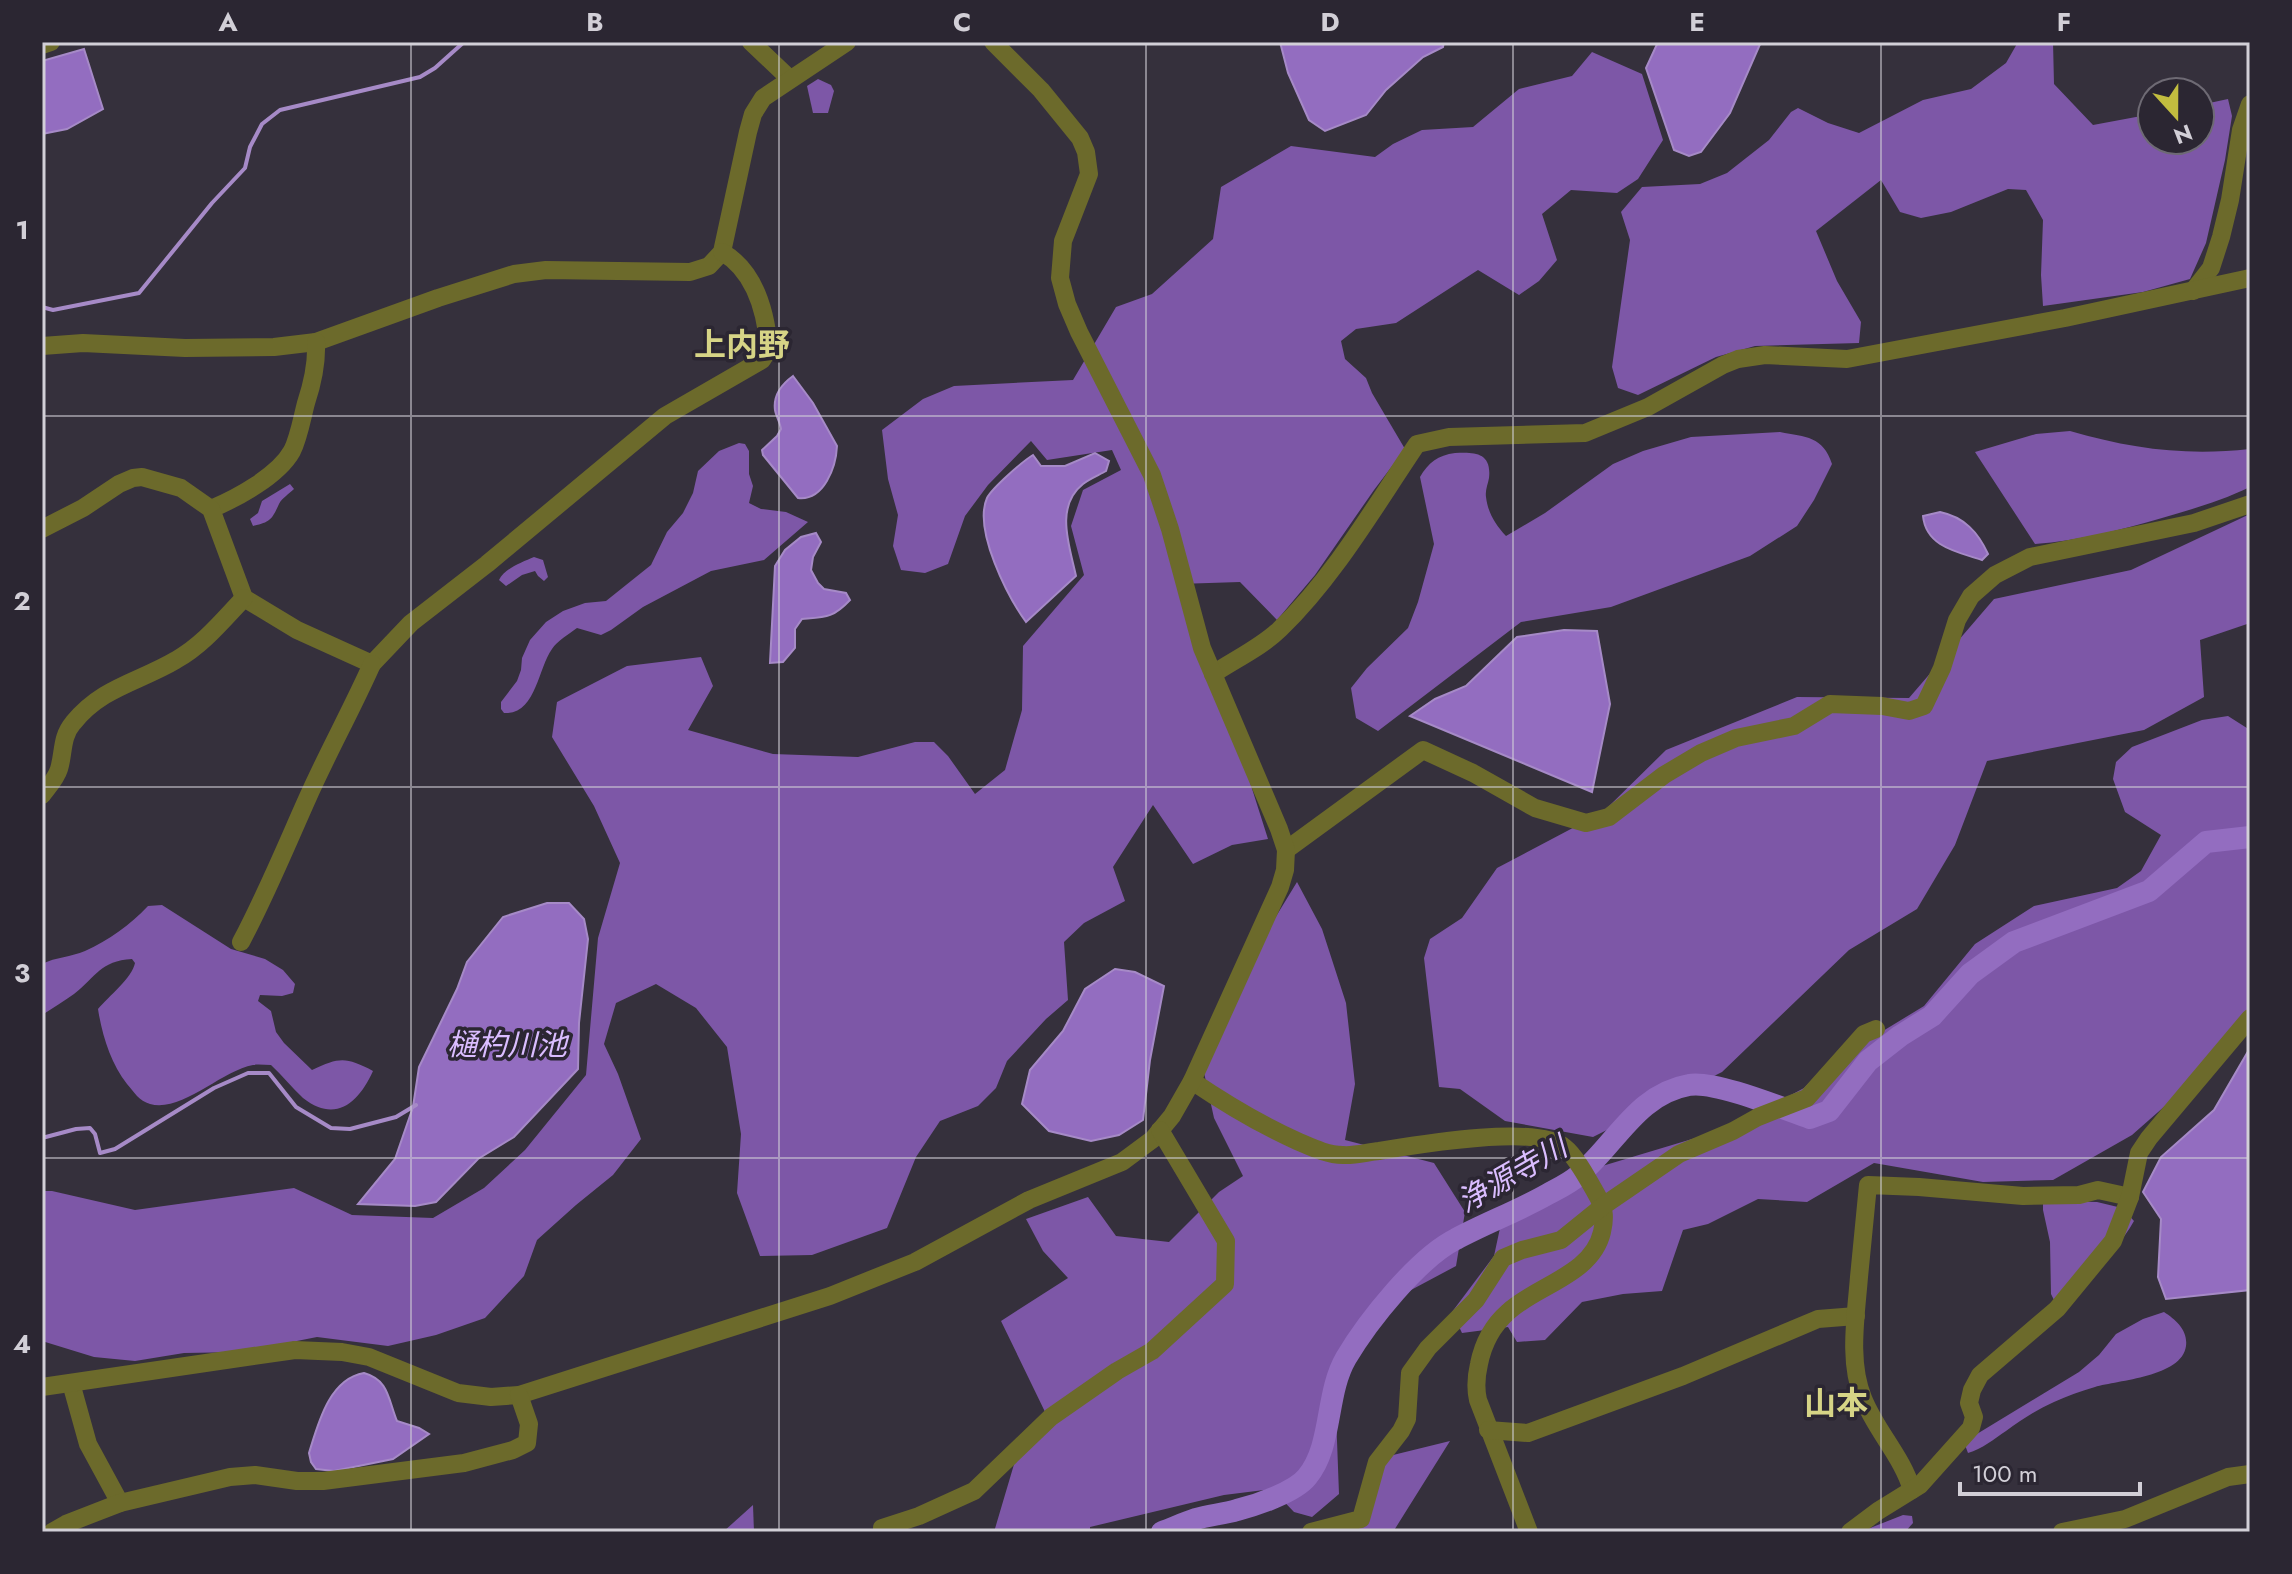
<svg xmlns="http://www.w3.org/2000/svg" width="2292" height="1574" font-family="Jost,'Noto Sans JP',sans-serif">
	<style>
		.forest { fill: #7d57a7 }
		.water { fill: #936dc0; stroke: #a68ac7; stroke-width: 2 }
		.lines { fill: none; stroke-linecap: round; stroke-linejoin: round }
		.stream { stroke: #a68ac7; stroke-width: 4 }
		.river { stroke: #936dc0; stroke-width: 22 }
		.minor { stroke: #6c6a2b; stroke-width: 18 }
		.grid { fill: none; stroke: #d2cfd7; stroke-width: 2; stroke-opacity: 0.55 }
		.labels { text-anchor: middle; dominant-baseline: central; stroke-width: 7; stroke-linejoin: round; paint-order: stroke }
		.water-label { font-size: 30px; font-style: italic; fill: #dabdff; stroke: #2b2632 }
		.quarter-label { font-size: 32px; font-weight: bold; fill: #d6d486; stroke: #2b2632 }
		.neatline { fill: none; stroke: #d2cfd7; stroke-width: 3 }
		.grid-label { font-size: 26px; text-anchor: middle; font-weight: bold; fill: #d2cfd7 }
	</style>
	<rect width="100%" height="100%" fill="#35303c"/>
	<!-- forest -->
	<g class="forest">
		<path d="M2018,42H2053L2054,84L2093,125L2152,114V140H2200V105L2228,99L2232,116L2225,160L2206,243L2190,279L2143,292L2043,306L2041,275L2043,220L2026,190L2008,189L1951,212L1921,218L1900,212L1881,180L1816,231L1837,281L1861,322L1859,343L1755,346L1716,357L1638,395L1618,388L1612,367L1630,240L1621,212L1642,187L1700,184L1727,173L1769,140L1791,112L1798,108L1828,123L1859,133L1923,100L1971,89L2006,63Z"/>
		<path d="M1592,52L1642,74L1663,140L1638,179L1617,193L1571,190L1542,214L1557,260L1539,281L1519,295L1478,270L1396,323L1356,329L1341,341L1345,359L1366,378L1372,393L1405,449L1374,490L1315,575L1277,620L1240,582L1178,584L1234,732L1268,839L1232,845L1193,864L1153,805L1113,867L1125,901L1084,923L1064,942L1068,1000L1046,1019L1007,1061L996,1088L978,1106L940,1121L916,1157L887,1228L812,1255L760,1256L737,1193L741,1134L727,1047L696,1008L656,984L616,1003L604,1044L618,1074L641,1139L613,1175L576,1205L537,1240L524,1276L485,1318L436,1335L388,1346L317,1337L242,1352L184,1353L135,1361L94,1357L42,1341V1191H52L135,1210L294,1188L352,1215L433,1218L484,1188L525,1150L586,1075L598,938L620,863L594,806L552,737L557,702L627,666L701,657L713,686L688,730L773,754L858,757L915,742H934L948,756L975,794L1005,770L1022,710L1023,646L1084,575L1071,526L1083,490L1121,470L1112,450L1047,460L1031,441L988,485L965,516L948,564L925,573L901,570L893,546L898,515L888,479L882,430L923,399L954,386L1073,380L1116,307L1152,294L1213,239L1221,187L1291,146L1375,157L1393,144L1422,130L1473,127L1519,89L1572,76Z"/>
		<path d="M818,79L831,85L834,91L828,113H813L807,86Z"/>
		<path d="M2070,431C2132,449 2186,456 2250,449V487C2221,501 2193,509 2162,518C2120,530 2079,541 2035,544L1975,452L2036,434Z"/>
		<path d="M1780,432C1806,437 1823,436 1832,464L1814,500L1797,526L1750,556L1611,607L1521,622L1378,731L1356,718L1351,688L1367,668L1408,628L1418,602L1434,544L1420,477C1428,463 1438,455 1455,453C1474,452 1492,452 1489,478C1488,484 1485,490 1486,497C1488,513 1495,524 1506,536L1545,513L1613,464L1643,451L1691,437Z"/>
		<path d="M739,443L745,444L749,451V474L753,486L749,503L761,509L786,512L808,522L764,560L711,571L643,607L611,630L601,635L577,628C569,634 557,641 552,649C538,668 536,715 504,713L501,709V702L517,681L521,670L522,658L530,640L546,622L563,611L585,603L606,601L651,565L667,532L683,513L693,493L698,471L719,451Z"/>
		<path d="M290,484L294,489C289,494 282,498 279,504C272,519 271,522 253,526L250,519L258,513L262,501Z"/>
		<path d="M2250,514V623L2200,640L2204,697L2144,730L1987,761L1955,845L1917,909L1849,950L1722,1072L1593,1137L1505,1121L1460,1089L1439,1087L1424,958L1430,939L1462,918L1497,868L1603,812L1666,750L1797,697L1909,698L1994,599L2131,570Z"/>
		<path d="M534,557L543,560L548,577L544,581L538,576L535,571L522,575L506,586L499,580C504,569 522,562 534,557Z"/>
		<path d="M2228,716L2250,730V1031L2132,1135L2053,1180L1983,1182L1874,1163L1807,1202L1758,1199L1708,1224L1683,1230L1662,1291L1623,1294L1582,1302L1545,1340L1517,1342L1508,1327L1462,1333L1452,1312L1494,1256L1500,1228L1559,1179L1732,1127L1804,1088L1839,1052L1878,1034L1924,1006L1975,944L2034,906L2117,888L2141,871L2161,835L2125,812L2113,779L2116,762L2132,747L2202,720Z"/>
		<path d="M1297,882L1322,929L1346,1003L1355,1084L1345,1140L1434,1163L1465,1212L1456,1266L1366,1314L1335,1387L1339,1494L1312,1517L1294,1512L1272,1489L1224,1495L1090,1527V1532H994L1015,1461L1047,1416L1001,1321L1068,1278L1043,1251L1026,1219L1088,1197L1116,1236L1169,1242L1219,1192L1243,1176L1214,1118L1203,1068L1228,995Z"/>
		<path d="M162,905L231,949L265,959L283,970L295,984L293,993L282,996L260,995L258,1001L271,1011L276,1032L284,1043L312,1070C340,1057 346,1057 373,1071C359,1102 336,1124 303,1098C292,1088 282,1075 271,1065C265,1065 258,1064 253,1065C221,1071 181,1113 150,1104C139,1101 134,1092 127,1084C111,1064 102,1035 98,1009C109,996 132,978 135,963L132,959C100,961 97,976 74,994C64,1001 53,1008 42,1015V964C56,957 71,957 85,951C109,940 130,925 148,906Z"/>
		<path d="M2043,1201L2097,1202L2122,1208L2134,1221C2115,1255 2084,1277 2054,1300L2051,1294L2050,1242L2043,1210Z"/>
		<path d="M2164,1312C2176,1320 2188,1330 2186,1346C2182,1377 2118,1380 2095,1387C2081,1391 2067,1396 2054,1402C2036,1410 2021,1420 2006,1431C1994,1439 1982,1449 1968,1453L1965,1445L1967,1440L2079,1372L2099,1355L2116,1334L2143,1319Z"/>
		<path d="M1450,1441L1393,1532H1326L1351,1522L1389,1456Z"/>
		<path d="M753,1505L754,1532H723Z"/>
		<path d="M1903,1515L1912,1516L1913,1523L1905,1532H1860Z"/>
	</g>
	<!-- water -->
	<g class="water">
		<path d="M1280,42H1444L1443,47L1423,57L1386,90L1366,115L1325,131L1309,120L1288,73Z"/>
		<path d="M1658,42H1761L1730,113L1701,152L1689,156L1674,150L1646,68Z"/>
		<path d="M84,49L103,109L67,129L42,134V61Z"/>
		<path d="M793,376L813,403L837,446C836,467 824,501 798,498L763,455L762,450L777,436L781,429C780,422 776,416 775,410C773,395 782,384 793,376Z"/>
		<path d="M1095,453L1109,461L1106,471C1099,475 1089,479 1083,484C1054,507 1070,547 1076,576L1026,622C1008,597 973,530 987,498C992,488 1023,461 1033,455L1041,466H1065Z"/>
		<path d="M1940,512C1964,517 1978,532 1988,554L1982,560C1958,552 1926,547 1923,516Z"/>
		<path d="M816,533L821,542L813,557L811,570L818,583L824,589L846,593L850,600C833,618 826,617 802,619L795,629V648L783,662L770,663L775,566L785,550L801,537Z"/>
		<path d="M1564,630L1597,631L1610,704L1592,792L1410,716L1435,699L1466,686L1517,637Z"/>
		<path d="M547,903H569L584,919L588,939L579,1023L578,1069L514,1137L478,1159L436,1202L415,1206L358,1204L395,1159L413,1107L419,1067L457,989L467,962L503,917Z"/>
		<path d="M1115,969L1135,972L1164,986L1150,1060L1143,1120L1119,1135L1091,1141L1049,1131L1022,1104L1030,1070L1063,1031L1085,989Z"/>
		<path d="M2250,1048V1290L2166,1299L2158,1277L2161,1219L2143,1192L2161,1157L2214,1110Z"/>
		<path d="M364,1373C389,1380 388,1399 397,1421L419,1428L429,1434L393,1459L334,1471L316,1469L311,1462L309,1453C318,1424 329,1379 364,1373Z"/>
	</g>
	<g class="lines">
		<!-- stream -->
		<g class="stream">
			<path d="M42,307L53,310L139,293L212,203L245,168L250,147L262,124L280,110L420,77L435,68L464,42"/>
			<path d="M42,1138L76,1129L90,1128L95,1134L100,1153L115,1149L214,1088L248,1073H269L296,1107L331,1128L350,1129L396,1117L416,1105"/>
		</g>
		<!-- river -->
		<path class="river" d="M1162,1532C1173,1528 1184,1523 1196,1519C1209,1515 1224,1514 1237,1510C1257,1505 1295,1492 1307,1477C1333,1446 1325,1394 1346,1358C1368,1321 1418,1258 1456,1239C1486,1223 1518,1211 1548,1194C1559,1188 1570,1183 1579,1175C1616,1144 1637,1094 1689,1085C1714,1080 1784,1109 1810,1118L1829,1111L1868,1061L1900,1036L1932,1016L1970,974L2014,942L2149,891L2206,842L2250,837"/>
		<!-- minor -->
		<g class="minor">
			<path d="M751,42L790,79"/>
			<path d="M42,45L51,42"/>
			<path d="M2193,291L2211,268L2221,237L2230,200L2241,130L2250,104"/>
			<path d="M42,346L83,343L185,348L274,347L316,342L438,298L514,274L546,270L690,272L709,266L722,252L748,132L753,114L763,98L847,42"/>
			<path d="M211,509C237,498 278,476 292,451C299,437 302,418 306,403C313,382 317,364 316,342"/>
			<path d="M42,529L83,508L119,484L133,478L142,477L181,488L211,509L244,598L297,630L372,664L411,623L487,564L665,416L762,360L769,349C766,313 755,271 722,252"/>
			<path d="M1213,674C1234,660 1263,646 1280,629C1334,577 1375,506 1417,444L1449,437L1585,433L1648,407L1723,365L1738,359L1765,355L1847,359L2065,318L2250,278"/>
			<path d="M42,795C48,787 56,779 59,769C64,753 61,737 73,723C102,687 139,682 176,660C203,645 223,620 244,598"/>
			<path d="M1286,850L1423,750L1473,773L1535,808L1586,823L1609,817L1664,775L1701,753L1736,738L1794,726L1830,704L1882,706L1909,711L1924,706L1942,668L1957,620L1971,596L1995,575L2030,557L2194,523L2250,504"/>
			<path d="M241,942C266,895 286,846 308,797C328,752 352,709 372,664"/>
			<path d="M1192,1081C1226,1104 1259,1124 1297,1141C1311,1147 1327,1155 1343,1155C1354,1156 1368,1152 1379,1151C1416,1145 1537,1124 1564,1147C1577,1157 1590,1183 1598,1197C1605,1209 1605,1219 1602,1232C1592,1275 1537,1285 1508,1312C1492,1326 1483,1344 1479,1364C1476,1377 1475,1387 1478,1400L1529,1532"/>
			<path d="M71,1383L88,1444L120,1503"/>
			<path d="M42,1387L295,1350L342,1352L369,1357L458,1393L491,1397L519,1395L830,1296L915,1262L1029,1200L1122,1162L1153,1139L1172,1116L1192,1081L1280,887L1285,870L1286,850L1279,829L1202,648L1170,529L1152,475L1079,332L1067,304L1060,278L1063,241L1089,174L1086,152L1080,138L1041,90L993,42"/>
			<path d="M1488,1430L1528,1433L1683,1376L1818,1319L1856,1316"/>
			<path d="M1912,1490C1902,1456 1876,1431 1863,1398C1848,1361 1856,1316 1859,1277C1862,1246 1865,1215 1868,1185L1919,1187L2023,1196L2079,1195L2098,1190L2130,1197"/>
			<path d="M52,1532L66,1524L120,1503L230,1477L255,1475L297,1481H323L464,1463L513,1450L527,1443L529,1424L519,1395"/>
			<path d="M882,1532V1528L919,1516L974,1491L1051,1417L1117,1371L1152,1351L1225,1284L1226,1241L1160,1130"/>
			<path d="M1311,1532L1361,1519L1377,1462L1401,1431L1407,1419L1410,1373L1428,1348L1476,1300L1503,1258L1522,1250L1561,1240L1603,1206L1679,1154L1733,1131L1758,1117L1807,1098L1864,1034L1876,1029"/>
			<path d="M1850,1532L1878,1511L1920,1485L1971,1428L1974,1417L1969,1403L1972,1390L1980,1375L2057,1309L2113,1241L2130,1197L2139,1153L2149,1138L2250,1018"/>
			<path d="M2062,1532L2125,1519L2228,1477L2250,1474"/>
		</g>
	</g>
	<!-- grid -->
	<path class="grid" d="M411,42V1532M779,42V1532M1146,42V1532M1513,42V1532M1881,42V1532M42,416H2250M42,787H2250M42,1158H2250"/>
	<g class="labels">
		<!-- water labels -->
		<g class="water-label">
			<text x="507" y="1044">樋杓川池</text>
			<text transform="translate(1512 1174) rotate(-30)">浄源寺川</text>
		</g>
		<!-- quarter labels -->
		<g class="quarter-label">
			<text x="742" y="345">上内野</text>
			<text x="1836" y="1403">山本</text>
		</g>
	</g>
	<!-- border -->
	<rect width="2292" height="1574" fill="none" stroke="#2b2632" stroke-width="88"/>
	<!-- north arrow -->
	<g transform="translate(2176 116) rotate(159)"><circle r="38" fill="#2b2632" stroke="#6e6a74" stroke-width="2"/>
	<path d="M0-6L14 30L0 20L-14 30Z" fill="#c2bd3f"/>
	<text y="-12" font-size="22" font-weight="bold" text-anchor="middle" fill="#d2cfd7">N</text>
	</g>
	<!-- scale -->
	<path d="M1960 1482v12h180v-12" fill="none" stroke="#d2cfd7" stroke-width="4"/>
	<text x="1972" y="1482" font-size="24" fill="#d2cfd7" stroke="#2b2632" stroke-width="6" paint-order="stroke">100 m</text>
	<rect x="44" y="44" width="2204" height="1486" class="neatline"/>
	<g class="grid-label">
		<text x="228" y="31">A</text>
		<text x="595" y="31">B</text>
		<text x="962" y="31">C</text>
		<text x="1330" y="31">D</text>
		<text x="1697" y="31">E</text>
		<text x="2064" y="31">F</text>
		<text x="22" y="239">1</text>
		<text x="22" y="610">2</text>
		<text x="22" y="982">3</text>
		<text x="22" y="1353">4</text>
	</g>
</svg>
